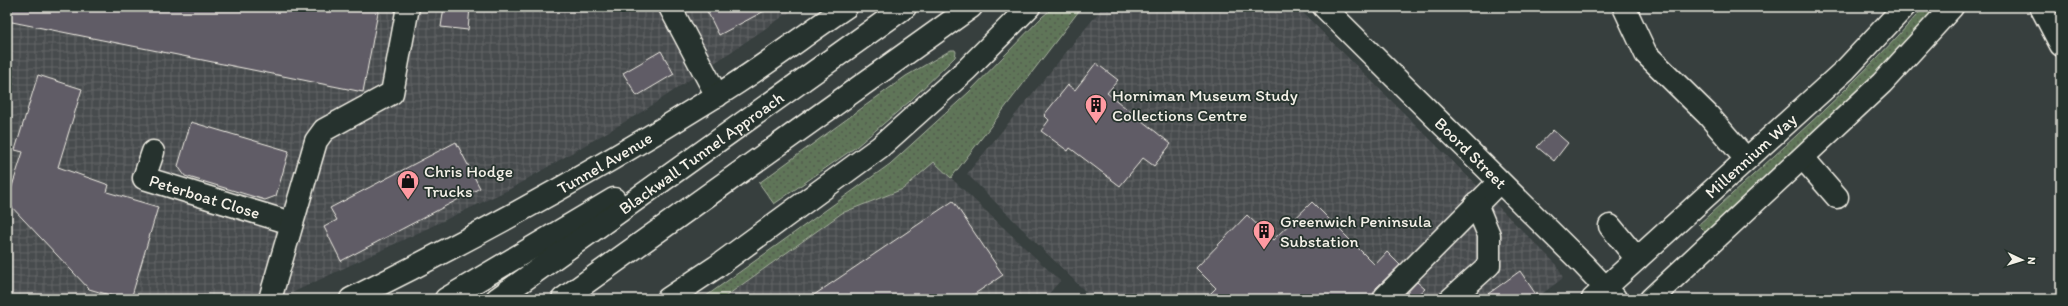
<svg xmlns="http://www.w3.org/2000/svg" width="2068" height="306" font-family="Itim,sans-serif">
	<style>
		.industrial { fill: url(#industrial-grid) }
		.grass { fill: url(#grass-dots); stroke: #a9b2a0 }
		.building { fill: #605c66; stroke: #f4f1e8 }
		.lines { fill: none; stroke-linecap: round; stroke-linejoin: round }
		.minor-casing { stroke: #f4f1e8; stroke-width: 25 }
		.highway-casing { stroke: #f4f1e8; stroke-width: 25 }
		.minor { stroke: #26332d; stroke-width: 22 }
		.highway { stroke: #26332d; stroke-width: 22 }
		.labels { text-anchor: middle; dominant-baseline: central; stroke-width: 3.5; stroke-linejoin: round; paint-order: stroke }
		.poi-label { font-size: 17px; fill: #f4f1e8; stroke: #26332d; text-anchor: start }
		.street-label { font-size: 17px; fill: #f4f1e8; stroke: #26332d }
	</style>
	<defs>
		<pattern id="industrial-grid" width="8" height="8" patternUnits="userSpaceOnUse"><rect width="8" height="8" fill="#474b4d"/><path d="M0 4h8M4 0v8" fill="none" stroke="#626567"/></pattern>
		<pattern id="grass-dots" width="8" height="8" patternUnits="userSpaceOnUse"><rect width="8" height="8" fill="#5e7458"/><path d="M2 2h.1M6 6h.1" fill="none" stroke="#525c4e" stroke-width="1.8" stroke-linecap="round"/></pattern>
	</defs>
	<rect width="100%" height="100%" fill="#373f3e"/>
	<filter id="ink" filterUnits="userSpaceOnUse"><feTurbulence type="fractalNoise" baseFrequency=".025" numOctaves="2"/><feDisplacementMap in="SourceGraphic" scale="8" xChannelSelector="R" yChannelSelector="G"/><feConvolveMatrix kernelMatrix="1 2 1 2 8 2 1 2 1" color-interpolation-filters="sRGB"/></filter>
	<g filter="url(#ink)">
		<!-- industrial -->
		<g class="industrial">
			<path d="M7,7H797L645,110L510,189L279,299H7Z"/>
			<path d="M1103,7H1297L1557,265L1563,278L1535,299H1093L967,174Z"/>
			<path d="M934,162L1060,281L1044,299H722L842,213L903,189Z"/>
		</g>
		<!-- grass -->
		<g class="grass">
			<path d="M1054,7H1082L951,178L934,162L903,189L842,213L722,299H702L890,164L969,92L1042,17Z"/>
			<path d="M1924,7H1938C1866,88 1785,160 1706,233L1698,225C1775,154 1856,86 1924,7Z"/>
			<path d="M951,50H955L956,52L955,57L909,102L856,147L774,204L759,183L906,76Z"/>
		</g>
		<!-- building -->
		<g class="building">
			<path d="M7,7H379L363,92L7,21Z"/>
			<path d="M444,7H470L468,30L441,27Z"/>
			<path d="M705,7H772L719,35Z"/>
			<path d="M661,51L674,74L637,96L623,73Z"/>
			<path d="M1096,63L1118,80L1107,93L1171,144L1154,166L1143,158L1120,186L1070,148L1068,151L1041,131L1049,120L1044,115L1068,85L1075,90Z"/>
			<path d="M38,75L82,89L58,167L109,185L107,192L158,207L131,299H123L89,289L7,202L23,152L15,150Z"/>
			<path d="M191,122L289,151L276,196L265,200L185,176L178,166Z"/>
			<path d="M1553,130L1568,143L1554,161L1537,147Z"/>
			<path d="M456,142L480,188L341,261L324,227L337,220L330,208Z"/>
			<path d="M953,201L1003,275L967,299H808Z"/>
			<path d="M1312,202L1375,265L1387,252L1400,265L1376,288L1373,299H1205L1216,288L1196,268L1247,215L1273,240Z"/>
			<path d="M1520,271L1539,299H1481Z"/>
			<path d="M1417,282L1425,289L1414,299H1401Z"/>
		</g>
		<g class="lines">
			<!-- minor casing -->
			<g class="minor-casing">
				<g id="minor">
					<path d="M670,7L717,96"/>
					<path id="s1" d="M1324,7L1583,264L1615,298"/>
					<path d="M1624,7L1646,54L1708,115L1746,159"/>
					<path d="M2041,7L2061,45"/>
					<path id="s2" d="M153,152L144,178L291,223"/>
					<path d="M1803,158L1837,197"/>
					<path d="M1610,226L1637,259"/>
					<path d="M1385,297L1499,182"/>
					<path d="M270,299L316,141L324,130L392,93L408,7"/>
					<path id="s3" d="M351,299C476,237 598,170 716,96C761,69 803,36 846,7"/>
					<path d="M1451,299L1489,265V235L1476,204"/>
					<path id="s4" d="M1593,299L1846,69L1904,7"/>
					<path d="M1651,299L1882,83L1952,7"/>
				</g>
			</g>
			<!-- highway casing -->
			<g class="highway-casing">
				<g id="highway">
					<path d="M446,299L614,199"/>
					<path id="s5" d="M497,299L905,7"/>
					<path d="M563,299L971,7"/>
					<path d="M668,299L716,267L880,147L967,69L1029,7"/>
				</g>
			</g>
			<!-- minor -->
			<use href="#minor" class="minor"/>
			<!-- highway -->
			<use href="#highway" class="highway"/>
		</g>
	</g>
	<!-- icons -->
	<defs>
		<g id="building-pin" transform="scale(1.15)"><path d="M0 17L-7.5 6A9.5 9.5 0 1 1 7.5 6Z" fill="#ff9aa2" stroke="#26332d"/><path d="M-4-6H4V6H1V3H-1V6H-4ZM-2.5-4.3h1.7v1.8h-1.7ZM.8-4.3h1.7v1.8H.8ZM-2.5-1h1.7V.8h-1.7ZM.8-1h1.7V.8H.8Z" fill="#111"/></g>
		<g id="shop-pin" transform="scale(1.15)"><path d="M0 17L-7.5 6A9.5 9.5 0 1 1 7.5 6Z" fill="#ff9aa2" stroke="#26332d"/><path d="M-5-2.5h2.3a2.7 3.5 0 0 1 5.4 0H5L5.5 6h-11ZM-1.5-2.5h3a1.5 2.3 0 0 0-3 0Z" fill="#111"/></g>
	</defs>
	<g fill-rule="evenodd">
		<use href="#building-pin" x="1096" y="105"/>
		<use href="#shop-pin" x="408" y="181"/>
		<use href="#building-pin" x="1264" y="231"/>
	</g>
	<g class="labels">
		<!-- poi labels -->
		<g class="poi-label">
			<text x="1112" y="95">Horniman Museum Study<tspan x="1112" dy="20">Collections Centre</tspan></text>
			<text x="424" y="171">Chris Hodge<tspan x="424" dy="20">Trucks</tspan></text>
			<text x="1280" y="221">Greenwich Peninsula<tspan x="1280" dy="20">Substation</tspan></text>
		</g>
		<!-- street labels -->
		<g class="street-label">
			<text stroke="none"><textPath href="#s5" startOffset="251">Blackwall Tunnel Approach</textPath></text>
			<text stroke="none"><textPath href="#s1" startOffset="207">Boord Street</textPath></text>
			<text stroke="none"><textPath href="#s4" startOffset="213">Millennium Way</textPath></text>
			<text stroke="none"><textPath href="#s3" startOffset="288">Tunnel Avenue</textPath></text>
			<text stroke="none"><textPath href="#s2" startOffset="91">Peterboat Close</textPath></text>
		</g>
	</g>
	<!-- margin -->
	<rect width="2068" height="306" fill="none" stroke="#26332d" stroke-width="24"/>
	<rect x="12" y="12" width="2044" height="282" fill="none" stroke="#f4f1e8" stroke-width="1.5" filter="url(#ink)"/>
	<!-- north arrow -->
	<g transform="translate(2022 260) rotate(94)" stroke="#26332d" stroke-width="3" paint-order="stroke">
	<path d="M0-3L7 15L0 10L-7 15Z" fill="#f4f1e8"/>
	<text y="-6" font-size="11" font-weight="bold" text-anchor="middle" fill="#f4f1e8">N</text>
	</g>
</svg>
